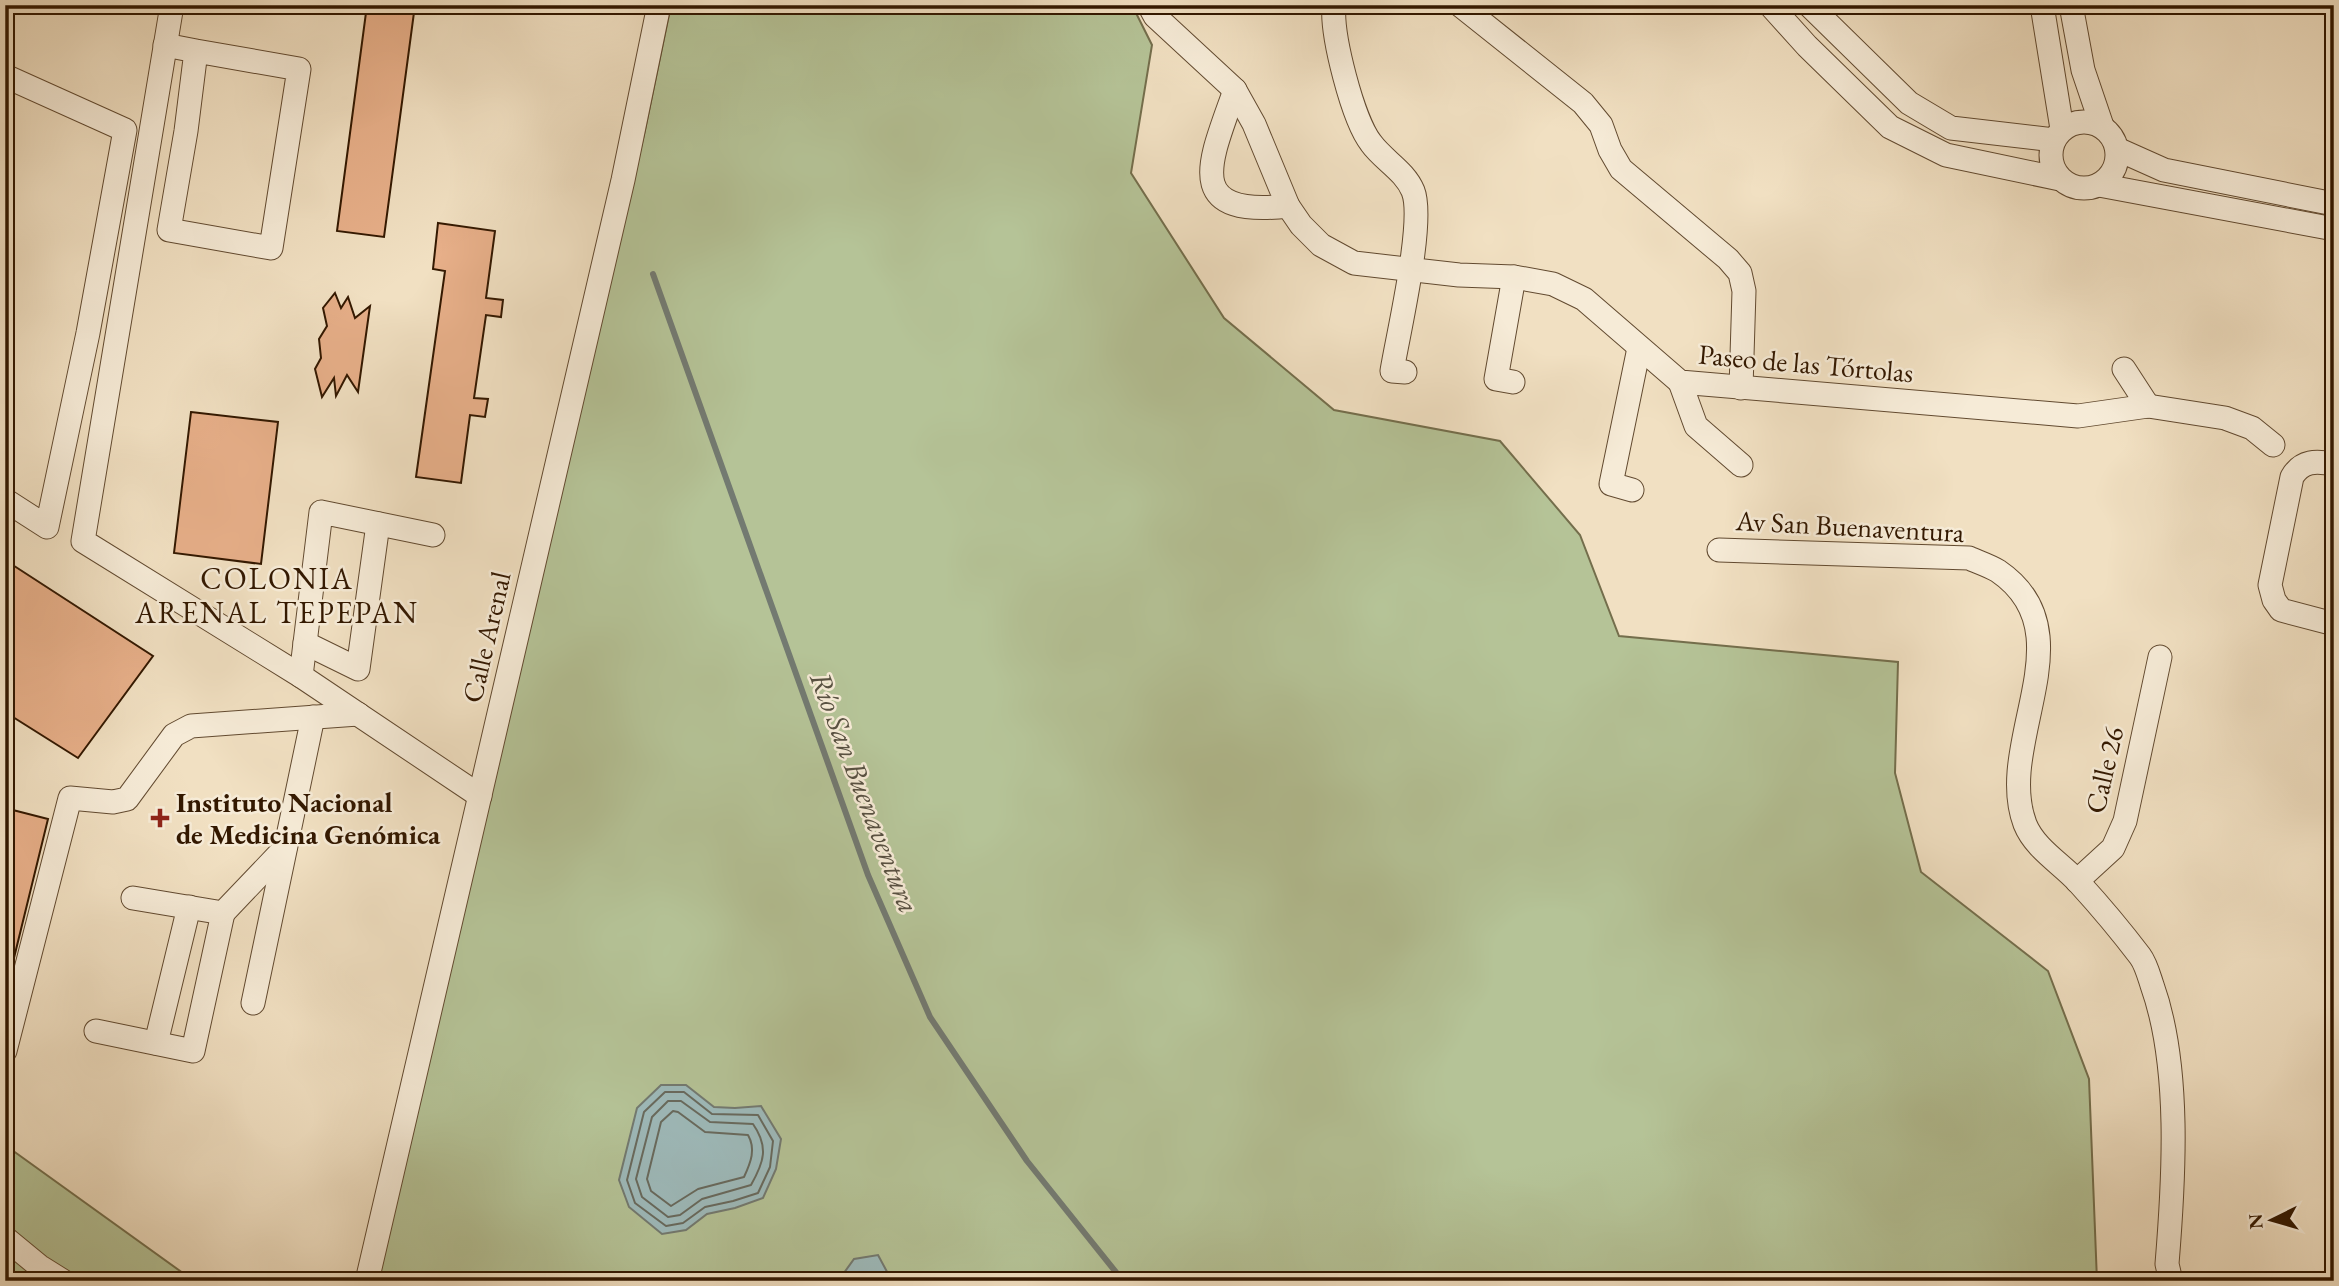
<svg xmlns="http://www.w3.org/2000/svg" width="2339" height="1286" font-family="'EB Garamond',serif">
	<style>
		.green { fill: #b5c397; stroke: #746e4c; stroke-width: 2 }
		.water { fill: #9ebbbc; stroke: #737a71; stroke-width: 2 }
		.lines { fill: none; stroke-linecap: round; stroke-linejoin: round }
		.shore { stroke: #686a5e; stroke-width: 2 }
		.stream { stroke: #737a71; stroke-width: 6 }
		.building { fill: #e7af89; stroke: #331800; stroke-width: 2 }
		.minor-casing { stroke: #624a30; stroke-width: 25 }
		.minor { stroke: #f6ebd7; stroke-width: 23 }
		.poi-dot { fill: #8f2418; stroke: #f6ebd7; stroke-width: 2.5 }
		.labels { text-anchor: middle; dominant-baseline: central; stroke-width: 5; stroke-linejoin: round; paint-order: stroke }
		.street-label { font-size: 28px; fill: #331800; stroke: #f6ebd7 }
		.poi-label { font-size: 28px; font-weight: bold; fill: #331800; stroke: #f6ebd7; text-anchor: start }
		.neighbourhood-label { font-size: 30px; letter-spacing: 2px; fill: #331800; stroke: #f6ebd7 }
		.water-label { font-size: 30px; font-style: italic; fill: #585142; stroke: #f6ebd7 }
	</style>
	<rect width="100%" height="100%" fill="#f1e0c2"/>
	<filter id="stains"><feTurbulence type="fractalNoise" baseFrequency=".00286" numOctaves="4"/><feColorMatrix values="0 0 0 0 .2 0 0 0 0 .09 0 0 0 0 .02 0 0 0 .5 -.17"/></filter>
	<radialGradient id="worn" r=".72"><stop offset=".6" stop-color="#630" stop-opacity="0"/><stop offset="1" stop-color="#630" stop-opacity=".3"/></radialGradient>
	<!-- green -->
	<g class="green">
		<path d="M671,5H1132L1152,45L1131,173L1224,318L1334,410L1500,441L1580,535L1619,636L1898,662L1895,773L1921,872L2048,971L2089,1079L2097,1281H378L645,130Z"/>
		<path d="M5,1145L194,1281H5Z"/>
	</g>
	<!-- water -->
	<g class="water">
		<path d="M661,1085H686L714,1107L735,1108L761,1106L781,1139L776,1169L763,1198L735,1208L707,1214L686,1230L662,1234L629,1207L619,1180L637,1108Z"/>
		<path d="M878,1255L892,1281H842L841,1277L854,1259Z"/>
	</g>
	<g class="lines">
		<!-- shore -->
		<g class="shore">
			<path d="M665,1092H684L712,1114L758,1115L773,1141L770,1167L758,1193L733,1201L705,1207L683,1223L666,1226L635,1203L627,1180L644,1112Z"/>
			<path d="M668,1101H681L710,1122L753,1124C769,1147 764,1162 751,1185L702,1199L680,1215L668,1217L642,1197L636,1179L652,1117Z"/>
			<path d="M673,1111L678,1112L705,1132L748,1135C756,1149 751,1162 744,1177L698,1189L671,1206L651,1191L647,1179L661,1122Z"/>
		</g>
		<!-- stream -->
		<path class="stream" d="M653,274L868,875L930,1017L1027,1161L1123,1281"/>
	</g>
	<!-- building -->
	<g class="building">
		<path d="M367,5H415L384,237L337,231Z"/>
		<path d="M438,223L495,231L486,298L503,300L501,317L486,315L474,398L488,399L485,417L470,415L461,483L416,477L445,271L433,269Z"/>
		<path d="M335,293L341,308L348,297L355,318L370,306L358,392L347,375L336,396L334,378L322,397L315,369L321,358L319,339L327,326L323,308Z"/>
		<path d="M191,412L278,422L261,564L174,553Z"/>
		<path d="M5,560L153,656L78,758L5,712Z"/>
		<path d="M5,808L48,819L11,970L5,969Z"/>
	</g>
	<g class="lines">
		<!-- minor casing -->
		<g class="minor-casing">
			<g id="minor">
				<path d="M172,5L83,541L301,676L480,796"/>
				<path d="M1149,5L1155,16L1235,90L1254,124L1288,206L1301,225L1321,245L1354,263L1459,275L1514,277L1553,284L1584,299L1680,382L2078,416L2148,406L2225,418L2252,428L2273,445"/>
				<path d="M1334,5C1331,35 1353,120 1371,143C1383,160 1405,171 1413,191C1425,221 1398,334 1392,371L1405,372"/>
				<path d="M1460,5L1583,103L1601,125L1610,150L1621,169L1728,259L1740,273L1744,291L1741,388"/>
				<path d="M1770,5L1807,46L1890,127L1946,155L2060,179"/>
				<path d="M1809,5L1909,103L1951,128L2054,140"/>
				<path d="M2042,5L2062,129"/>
				<path d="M2071,5L2083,70L2102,126"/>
				<path d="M165,45L196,51L186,131L169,230L271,248L299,69L196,51"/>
				<path d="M5,76L125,130L88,333L47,527L5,500"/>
				<path d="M1235,90C1211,159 1180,218 1288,206"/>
				<circle cx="2084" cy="155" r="33"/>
				<path d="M2117,149L2164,170L2334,204"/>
				<path d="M2099,185L2334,229"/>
				<path d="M2124,369L2148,406"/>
				<path d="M1513,382L1496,379L1514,277"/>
				<path d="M1680,382L1696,426L1741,465"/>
				<path d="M2334,464C2316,461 2302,460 2292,477L2270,585L2274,600L2281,610L2334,624"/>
				<path d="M1632,490L1611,484L1639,348"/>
				<path d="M1719,550L1969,558C1978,562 1990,566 1998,571C2089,633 1994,742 2025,824C2035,849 2062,864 2079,883C2100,906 2121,931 2140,956C2146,964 2149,976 2152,985C2181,1066 2174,1179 2167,1264L2171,1281"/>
				<path d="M305,643L358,669L378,524"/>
				<path d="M301,676L321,512L433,535"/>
				<path d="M2077,881L2113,848L2125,821L2160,657"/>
				<path d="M133,898L223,913L285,848"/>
				<path d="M253,1003L313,717"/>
				<path d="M96,1031L193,1051L223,913"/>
				<path d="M156,1043L189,907"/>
				<path d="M5,1051L70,798L113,802L127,799L174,735L191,726L358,714"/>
				<path d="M5,1238L39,1266L63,1281"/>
				<path d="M367,1281L623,180L659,5"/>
			</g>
		</g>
		<!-- minor -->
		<use href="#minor" class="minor"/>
	</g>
	<!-- markers -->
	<path class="poi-dot" d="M156.5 807.5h7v7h7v7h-7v7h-7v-7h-7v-7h7z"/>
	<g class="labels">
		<!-- street labels -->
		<g class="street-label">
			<text transform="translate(1806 363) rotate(5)">Paseo de las Tórtolas</text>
			<text transform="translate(1850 526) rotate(3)">Av San Buenaventura</text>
			<text transform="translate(486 637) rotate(-77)">Calle Arenal</text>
			<text transform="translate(2104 770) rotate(-77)">Calle 26</text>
		</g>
		<!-- poi labels -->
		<g class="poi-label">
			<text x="176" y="802">Instituto Nacional<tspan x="176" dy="32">de Medicina Genómica</tspan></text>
		</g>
		<!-- neighbourhood labels -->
		<g class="neighbourhood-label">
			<text x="277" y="578">COLONIA<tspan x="277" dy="34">ARENAL TEPEPAN</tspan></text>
		</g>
		<!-- water labels -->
		<g class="water-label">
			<text transform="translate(865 792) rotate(69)">Río San Buenaventura</text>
		</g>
	</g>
	<!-- margin -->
	<rect width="2339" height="1286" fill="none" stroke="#f1e0c2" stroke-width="28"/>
	<rect x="7" y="7" width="2325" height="1272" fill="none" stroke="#331800" stroke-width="3.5"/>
	<rect x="14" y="14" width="2311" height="1258" fill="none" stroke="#331800" stroke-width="2"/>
	<!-- north arrow -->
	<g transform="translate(2272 1220) rotate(265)" stroke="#f6ebd7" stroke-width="5" paint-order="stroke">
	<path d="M0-5L12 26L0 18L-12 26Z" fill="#331800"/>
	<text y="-10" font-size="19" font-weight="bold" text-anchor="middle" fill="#331800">N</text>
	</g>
	<rect width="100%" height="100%" filter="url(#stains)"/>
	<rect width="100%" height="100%" fill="url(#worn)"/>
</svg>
